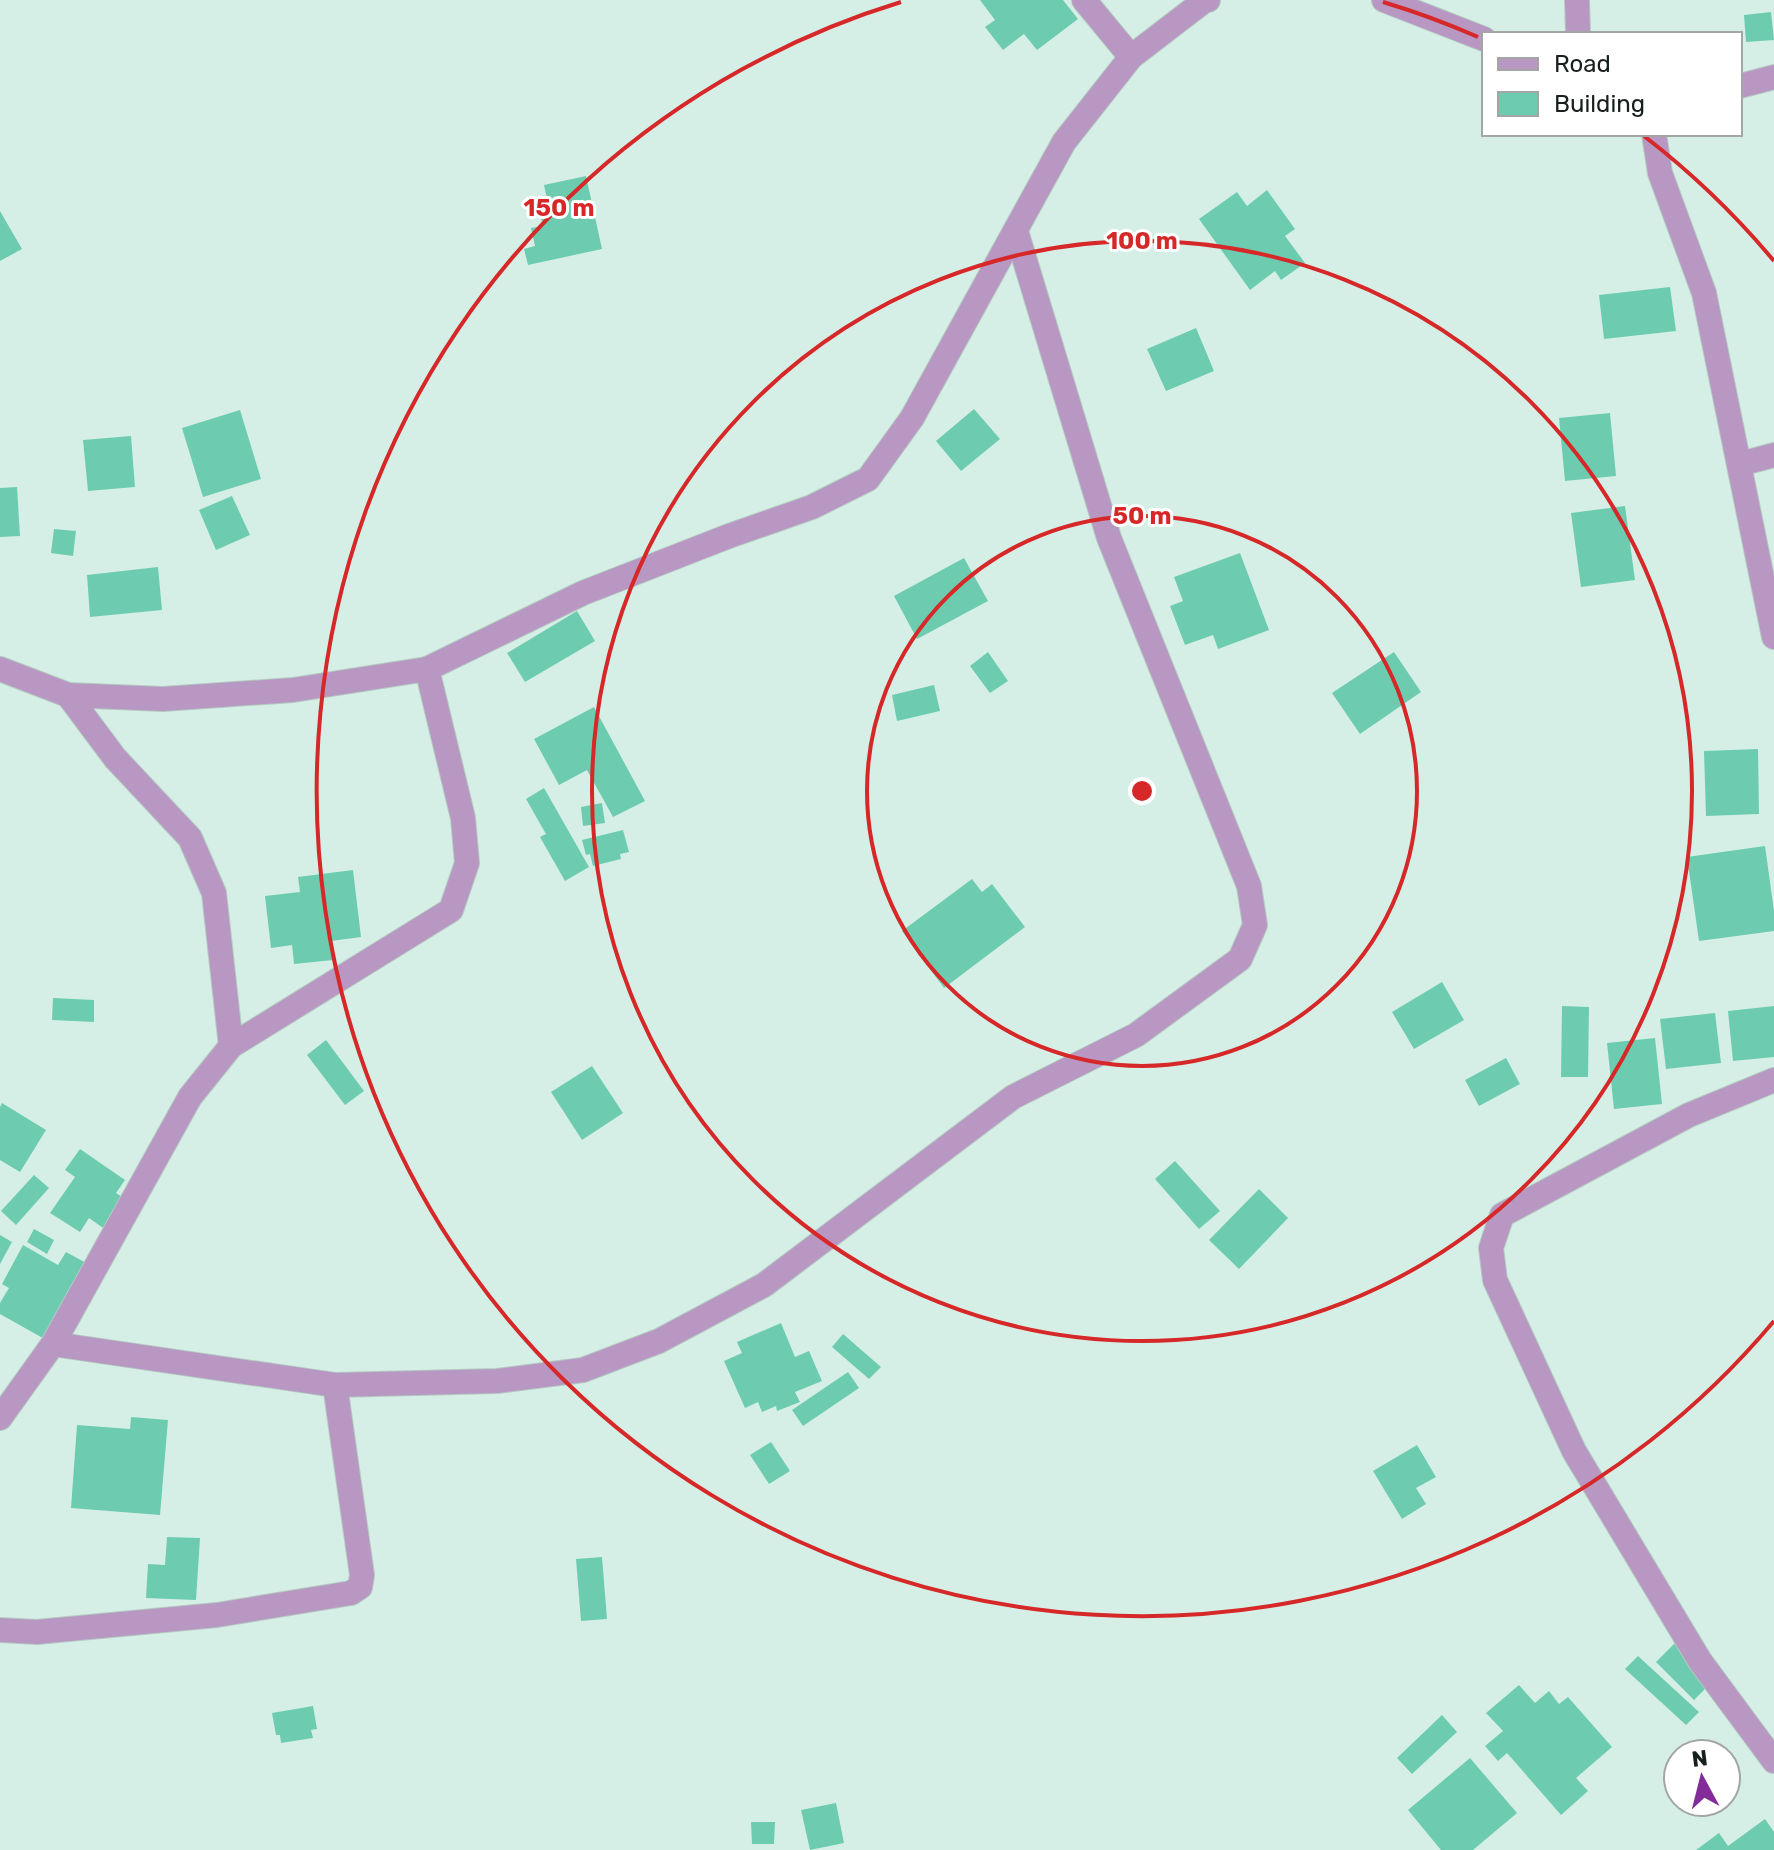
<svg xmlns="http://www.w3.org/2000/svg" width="1774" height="1850" font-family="Rubik,sans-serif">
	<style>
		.building { fill: #6dccaf }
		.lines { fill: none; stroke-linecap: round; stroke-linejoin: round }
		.minor-casing { stroke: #b4cac2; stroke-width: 26 }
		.minor { stroke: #b897c2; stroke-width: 24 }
		.ring { fill: none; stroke: #d62828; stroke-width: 4 }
		.centre { fill: #d62828; stroke: #fff; stroke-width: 4 }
		.ring-label { font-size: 24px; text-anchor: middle; font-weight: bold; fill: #d62828; stroke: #fff; stroke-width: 6; stroke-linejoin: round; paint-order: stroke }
	</style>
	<rect width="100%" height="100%" fill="#d6efe6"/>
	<!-- building -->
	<g class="building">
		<path d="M980,0H1063L1078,19L1037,50L1024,34L1003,50L985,27L995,20Z"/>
		<path d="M1771,12L1774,40L1746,42L1744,15Z"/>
		<path d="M586,176L602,249L528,265L524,249L535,246L531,228L543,226L539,210L549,208L544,185Z"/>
		<path d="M1267,190L1295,229L1285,236L1305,263L1281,280L1275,271L1250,290L1199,219L1237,192L1247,206Z"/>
		<path d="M0,211L22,249L0,261Z"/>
		<path d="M1670,287L1676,331L1604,339L1599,295Z"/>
		<path d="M1196,328L1214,371L1166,391L1147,349Z"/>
		<path d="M974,409L1000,439L961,471L936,441Z"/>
		<path d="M240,410L261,479L203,497L182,428Z"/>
		<path d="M1610,413L1616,476L1565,481L1559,418Z"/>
		<path d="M131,436L135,487L88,491L83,440Z"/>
		<path d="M17,487L20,536L0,537V488Z"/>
		<path d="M232,496L250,535L216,550L199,510Z"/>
		<path d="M1625,506L1635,580L1581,587L1571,513Z"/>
		<path d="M54,529L76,531L73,556L51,553Z"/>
		<path d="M1240,553L1269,630L1218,649L1213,635L1185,645L1170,606L1183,601L1174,577Z"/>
		<path d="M964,558L988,601L917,639L894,596Z"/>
		<path d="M158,567L162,610L90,617L87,575Z"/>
		<path d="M577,611L595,641L525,682L507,653Z"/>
		<path d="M988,652L1008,681L990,693L970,666Z"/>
		<path d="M1394,652L1421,692L1360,734L1332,693Z"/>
		<path d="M934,685L940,711L897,721L892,695Z"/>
		<path d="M594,707L645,801L613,817L587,770L559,785L534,739Z"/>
		<path d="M1758,749L1759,814L1706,816L1704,751Z"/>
		<path d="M544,788L589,867L565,881L540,837L546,834L526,799Z"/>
		<path d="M602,803L605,823L583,826L581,807Z"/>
		<path d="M623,830L629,852L620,854L621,859L593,866L590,854L586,855L582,840Z"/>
		<path d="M1765,846L1774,911V931L1699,941L1687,857Z"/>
		<path d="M353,870L361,937L331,941L333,960L294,964L292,945L271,948L265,896L300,892L298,877Z"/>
		<path d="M972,879L982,892L992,884L1025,927L944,988L902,931Z"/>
		<path d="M1442,982L1464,1020L1414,1049L1392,1012Z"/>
		<path d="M53,998L94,1000V1022L52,1020Z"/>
		<path d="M1562,1006L1589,1007L1588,1077H1561Z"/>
		<path d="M1774,1006V1057L1733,1061L1728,1011Z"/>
		<path d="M1715,1013L1721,1063L1666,1069L1660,1019Z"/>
		<path d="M1655,1038L1662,1104L1614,1109L1607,1043Z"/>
		<path d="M326,1040L364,1091L345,1105L307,1055Z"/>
		<path d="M1506,1058L1520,1084L1479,1106L1465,1080Z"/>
		<path d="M592,1066L623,1113L582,1140L551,1092Z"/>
		<path d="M2,1103L46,1130L20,1172L0,1160V1107Z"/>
		<path d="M80,1149L125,1180L116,1193L127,1200L106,1230L89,1218L80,1232L50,1213L75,1177L65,1170Z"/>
		<path d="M1175,1161L1220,1211L1199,1229L1155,1179Z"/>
		<path d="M34,1175L49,1188L16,1225L1,1211Z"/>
		<path d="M1259,1189L1288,1218L1239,1269L1209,1240Z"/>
		<path d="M34,1229L54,1240L47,1254L27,1242Z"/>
		<path d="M0,1235L12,1242L0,1264Z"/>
		<path d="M23,1245L58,1265L66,1252L90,1265L48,1341L0,1314V1303L9,1288L2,1284Z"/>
		<path d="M781,1323L795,1357L809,1351L822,1381L795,1392L800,1402L777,1411L776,1406L762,1412L758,1402L745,1408L724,1361L742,1353L737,1342Z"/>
		<path d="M843,1334L881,1367L869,1379L832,1347Z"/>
		<path d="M848,1372L859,1388L803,1426L792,1410Z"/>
		<path d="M131,1417L168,1420L160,1515L71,1508L77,1425L130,1429Z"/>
		<path d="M771,1442L790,1471L769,1484L750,1455Z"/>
		<path d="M1417,1445L1436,1477L1416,1488L1426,1504L1402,1519L1373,1471Z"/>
		<path d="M167,1537L200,1538L196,1600L146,1598L148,1564L165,1565Z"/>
		<path d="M602,1557L607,1619L581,1621L576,1559Z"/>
		<path d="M1678,1640L1716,1678L1694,1700L1656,1662Z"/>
		<path d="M1638,1656L1699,1712L1686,1725L1625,1669Z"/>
		<path d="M1519,1685L1535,1703L1549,1691L1559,1704L1568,1697L1612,1747L1576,1778L1588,1791L1561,1815L1507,1753L1498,1761L1485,1746L1503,1731L1486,1713Z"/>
		<path d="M313,1706L317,1729L311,1730L313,1738L281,1743L280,1735H276L272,1713Z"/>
		<path d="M1442,1715L1457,1732L1412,1774L1397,1758Z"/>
		<path d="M1470,1758L1517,1813L1473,1850H1441L1408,1810Z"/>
		<path d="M836,1803L844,1843L810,1850L801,1810Z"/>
		<path d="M1765,1819L1774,1832V1850H1696L1719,1833L1728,1846Z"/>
		<path d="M751,1822H775L774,1844H752Z"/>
	</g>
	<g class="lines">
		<!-- minor casing -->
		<g class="minor-casing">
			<g id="minor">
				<path d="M1084,0L1131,57"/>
				<path d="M1384,0L1484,39"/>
				<path d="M1577,0L1578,34"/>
				<path d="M1740,86L1774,77"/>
				<path d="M1654,134L1660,173L1704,293L1774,637"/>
				<path d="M1740,464L1774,455"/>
				<path d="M0,669L68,695L163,699L293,690L427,669L583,593L729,536L812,507L868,479L912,418L1064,142L1131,57L1204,1L1208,0"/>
				<path d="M68,695L115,758L190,838L214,893L231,1046"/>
				<path d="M1774,1080L1689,1115L1502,1215L1491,1248L1495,1280L1574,1451L1700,1661L1774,1761"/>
				<path d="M53,1344L335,1385L497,1381L583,1370L659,1341L764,1285L1013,1097L1136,1035L1240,959L1255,925L1249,886L1109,538L1016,231"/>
				<path d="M0,1418L53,1344L190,1097L231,1046L451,910L467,863L463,818L427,669"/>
				<path d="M0,1630L37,1632L217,1615L351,1593L360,1587L362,1575L335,1385"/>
			</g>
		</g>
		<!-- minor -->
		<use href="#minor" class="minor"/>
	</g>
	<!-- distance rings -->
	<g class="ring">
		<circle cx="1142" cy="791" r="275"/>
		<circle cx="1142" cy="791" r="550"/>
		<path d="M1774 1321A825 825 0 1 1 901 2M1383 2A825 825 0 0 1 1478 37M1644 136A825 825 0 0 1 1774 261"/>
	</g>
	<circle cx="1142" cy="791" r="12" class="centre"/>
	<g class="ring-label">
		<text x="559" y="216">150 m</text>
		<text x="1142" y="249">100 m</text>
		<text x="1142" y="524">50 m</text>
	</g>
	<!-- legend -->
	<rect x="1482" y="32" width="260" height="104" fill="#ffffff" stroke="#a3a6a5" stroke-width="2"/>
	<rect x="1498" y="58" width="40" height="12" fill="#b897c2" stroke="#a3a6a5" stroke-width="2"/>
	<text x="1554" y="72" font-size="24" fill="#18201d">Road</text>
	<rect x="1498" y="92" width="40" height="24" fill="#6dccaf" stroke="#a3a6a5" stroke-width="2"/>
	<text x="1554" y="112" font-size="24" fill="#18201d">Building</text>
	<!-- north arrow -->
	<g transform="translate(1702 1778) rotate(353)"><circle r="38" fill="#ffffff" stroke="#a3a6a5" stroke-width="2"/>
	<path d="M0-6L14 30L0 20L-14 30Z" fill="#822b99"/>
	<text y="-12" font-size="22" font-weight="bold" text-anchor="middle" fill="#18201d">N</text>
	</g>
</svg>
